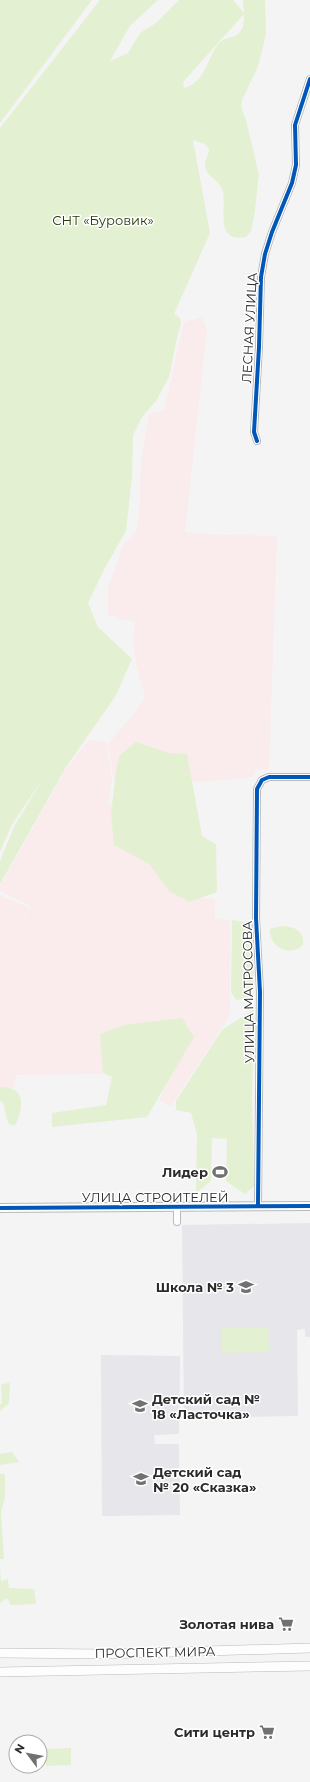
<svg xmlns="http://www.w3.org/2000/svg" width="310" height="1782" font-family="Montserrat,sans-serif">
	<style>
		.industrial { fill: #faebed }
		.built { fill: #e6e6eb }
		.green { fill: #e4f0d2; fill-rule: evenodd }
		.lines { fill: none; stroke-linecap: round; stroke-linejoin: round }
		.minor-casing { stroke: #bababb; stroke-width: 8 }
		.tertiary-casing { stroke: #bababb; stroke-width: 10 }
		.secondary-casing { stroke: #bababb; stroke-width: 10 }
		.minor { stroke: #fdfdfe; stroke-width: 6 }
		.tertiary { stroke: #fdfdfe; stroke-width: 8 }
		.secondary { stroke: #fdfdfe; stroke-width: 9 }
		.cycleway-casing { stroke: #fff; stroke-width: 6 }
		.cycleway { stroke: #0057b8; stroke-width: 4 }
		.labels { text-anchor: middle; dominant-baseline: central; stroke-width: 3; stroke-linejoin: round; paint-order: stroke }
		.park-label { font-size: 13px; fill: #293809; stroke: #fff }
		.street-label { font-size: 13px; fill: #2b2b2b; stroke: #fff }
		.poi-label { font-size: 13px; font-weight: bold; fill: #2b2b2b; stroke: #fff; text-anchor: end }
	</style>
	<rect width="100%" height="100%" fill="#f4f4f5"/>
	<!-- industrial -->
	<g class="industrial">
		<path d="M202,317L207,329L185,532L222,535L277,536L269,769H255L254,775L249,778L213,781L192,782L175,779L114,781L108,744L136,711L145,697L136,664L133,641L135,621L122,620L116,616H108V588L123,546L136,532L139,517L141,460L149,413L164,410L184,322Z"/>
		<path d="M89,740L107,743L112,781L108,804L122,807L197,898L215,899V919L230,920V1015L171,1106L159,1101L176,1064L165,1073L16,1075L10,1095L0,1096V895L29,908L17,935L31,906L0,891V886L66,769Z"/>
	</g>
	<!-- built -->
	<g class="built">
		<path d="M310,1223V1337H305V1329L297,1330L298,1416L184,1418L182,1225Z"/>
		<path d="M101,1355L180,1356L179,1434L154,1435L155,1444H179L180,1515L102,1516Z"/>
	</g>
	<!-- green -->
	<g class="green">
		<path d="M0,0H92L0,123Z"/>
		<path d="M100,0H158L130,26L110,61L128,53L140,33L156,23L179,0H233L244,13L243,0H265L266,34L261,55L257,69L242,100L241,107L246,120L259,175L254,217L251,231L246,237C215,243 226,210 223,192C221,180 205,177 205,164C205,160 209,154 209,149L205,144L193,140L210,233L174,314L180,318L181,324L177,338L169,377L156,401L142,417L133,435L132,477L126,531L106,566L88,603L98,627L132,659L115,697L66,767L0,884V861L14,827L42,780L11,826L0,852V128ZM244,14C244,20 244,27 240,32C235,39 225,36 219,43C207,58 206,82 184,88L183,82Z"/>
		<path d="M136,742L169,753L187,754L202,836L216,844L217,892L189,902L169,891L149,864L114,845L111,813L117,766L120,755Z"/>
		<path d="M232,920L252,923L254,988L249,998L236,1000L231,992Z"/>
		<path d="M281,926C294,926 305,931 303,945C290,958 269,947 270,929Z"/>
		<path d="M254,1009L252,1096L254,1186L245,1194L226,1181L227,1139L212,1138L211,1181L196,1193L197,1134L191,1113L176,1110V1101L222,1030Z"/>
		<path d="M182,1018L194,1037L147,1117L52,1127V1113L106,1105L112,1077L103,1073L100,1034L124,1025Z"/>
		<path d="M0,1087C6,1087 14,1088 18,1093C24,1100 20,1120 14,1126L8,1123L3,1103L0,1101Z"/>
		<path d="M268,1327L269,1352L222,1353V1328Z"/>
		<path d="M10,1383L9,1403L0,1411V1404L2,1403L1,1384Z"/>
		<path d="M12,1452L19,1462L0,1465V1454Z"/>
		<path d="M0,1474H5V1497L1,1512L4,1559H0Z"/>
		<path d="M0,1568L1,1581L8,1579L9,1588L34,1589L36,1604L11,1605L7,1598L0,1603Z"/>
		<path d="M71,1748V1765L46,1766L45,1749Z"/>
	</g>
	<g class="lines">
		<!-- minor casing -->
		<g class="minor-casing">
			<g id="minor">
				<path d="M257,441L254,432L259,347L261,277L265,254L272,232L292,183L296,165L295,125L310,79"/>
				<path d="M258,1205L260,992L256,918L257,789L262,780L269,777H310"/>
				<path d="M177,1206V1222"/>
			</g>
		</g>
		<!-- tertiary casing -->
		<g class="tertiary-casing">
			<path id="tertiary" d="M0,1208L310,1206"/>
		</g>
		<!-- secondary casing -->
		<g class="secondary-casing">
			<g id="secondary">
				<path d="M0,1653L105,1654L310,1648"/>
				<path d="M0,1672L310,1666"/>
			</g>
		</g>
		<!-- minor -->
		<use href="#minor" class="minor"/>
		<!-- tertiary -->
		<use href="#tertiary" class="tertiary"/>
		<!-- secondary -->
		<use href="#secondary" class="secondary"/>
		<!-- cycleway casing -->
		<g class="cycleway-casing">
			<g id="cycleway">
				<path d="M257,441L254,432L259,347L261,277L265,254L272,232L292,183L296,165L295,125L310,79"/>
				<path d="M258,1205L260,992L256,918L257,789L262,780L269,777H310"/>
				<path d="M0,1208L310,1206"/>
			</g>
		</g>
		<!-- cycleway -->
		<use href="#cycleway" class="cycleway"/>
	</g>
	<!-- icons -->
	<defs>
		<g id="stadium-bare" transform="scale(1.2)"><path d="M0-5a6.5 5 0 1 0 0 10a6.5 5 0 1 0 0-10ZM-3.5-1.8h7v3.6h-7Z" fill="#717172" stroke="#fff" stroke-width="2.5" paint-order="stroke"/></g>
		<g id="school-bare" transform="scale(1.2)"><path d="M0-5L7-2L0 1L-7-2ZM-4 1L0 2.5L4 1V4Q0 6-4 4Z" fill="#717172" stroke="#fff" stroke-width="2.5" paint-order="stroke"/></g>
		<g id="supermarket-bare" transform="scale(1.2)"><path d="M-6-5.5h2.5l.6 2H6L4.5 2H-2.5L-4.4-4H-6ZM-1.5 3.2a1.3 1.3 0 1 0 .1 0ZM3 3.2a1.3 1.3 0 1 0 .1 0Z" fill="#717172" stroke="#fff" stroke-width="2.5" paint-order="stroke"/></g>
	</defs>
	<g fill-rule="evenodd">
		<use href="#stadium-bare" x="220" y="1172"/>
		<use href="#school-bare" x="246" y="1287"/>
		<use href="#school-bare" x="140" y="1406"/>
		<use href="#school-bare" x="141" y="1479"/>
		<use href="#supermarket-bare" x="286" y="1624"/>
		<use href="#supermarket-bare" x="267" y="1732"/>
	</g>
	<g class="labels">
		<!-- park labels -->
		<g class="park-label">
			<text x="103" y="220">СНТ «Буровик»</text>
		</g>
		<!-- street labels -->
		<g class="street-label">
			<text transform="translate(249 328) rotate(-87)">ЛЕСНАЯ УЛИЦА</text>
			<text transform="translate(248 992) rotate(-91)">УЛИЦА МАТРОСОВА</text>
			<text x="155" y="1197">УЛИЦА СТРОИТЕЛЕЙ</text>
			<text transform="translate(155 1652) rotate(-1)">ПРОСПЕКТ МИРА</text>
		</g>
		<!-- poi labels -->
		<g class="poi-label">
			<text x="208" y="1172">Лидер</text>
			<text x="234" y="1287">Школа № 3</text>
			<text x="152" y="1399" text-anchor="start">Детский сад №<tspan x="152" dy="15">18 «Ласточка»</tspan></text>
			<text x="153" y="1472" text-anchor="start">Детский сад<tspan x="153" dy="15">№ 20 «Сказка»</tspan></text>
			<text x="274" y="1624">Золотая нива</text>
			<text x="255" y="1732">Сити центр</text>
		</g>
	</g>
	<!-- north arrow -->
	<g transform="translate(28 1754) rotate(302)"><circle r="19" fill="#ffffff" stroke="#aaaaaa"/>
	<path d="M0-3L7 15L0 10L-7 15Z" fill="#717172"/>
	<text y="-6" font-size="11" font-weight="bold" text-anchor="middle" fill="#2b2b2b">N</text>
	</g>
</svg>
